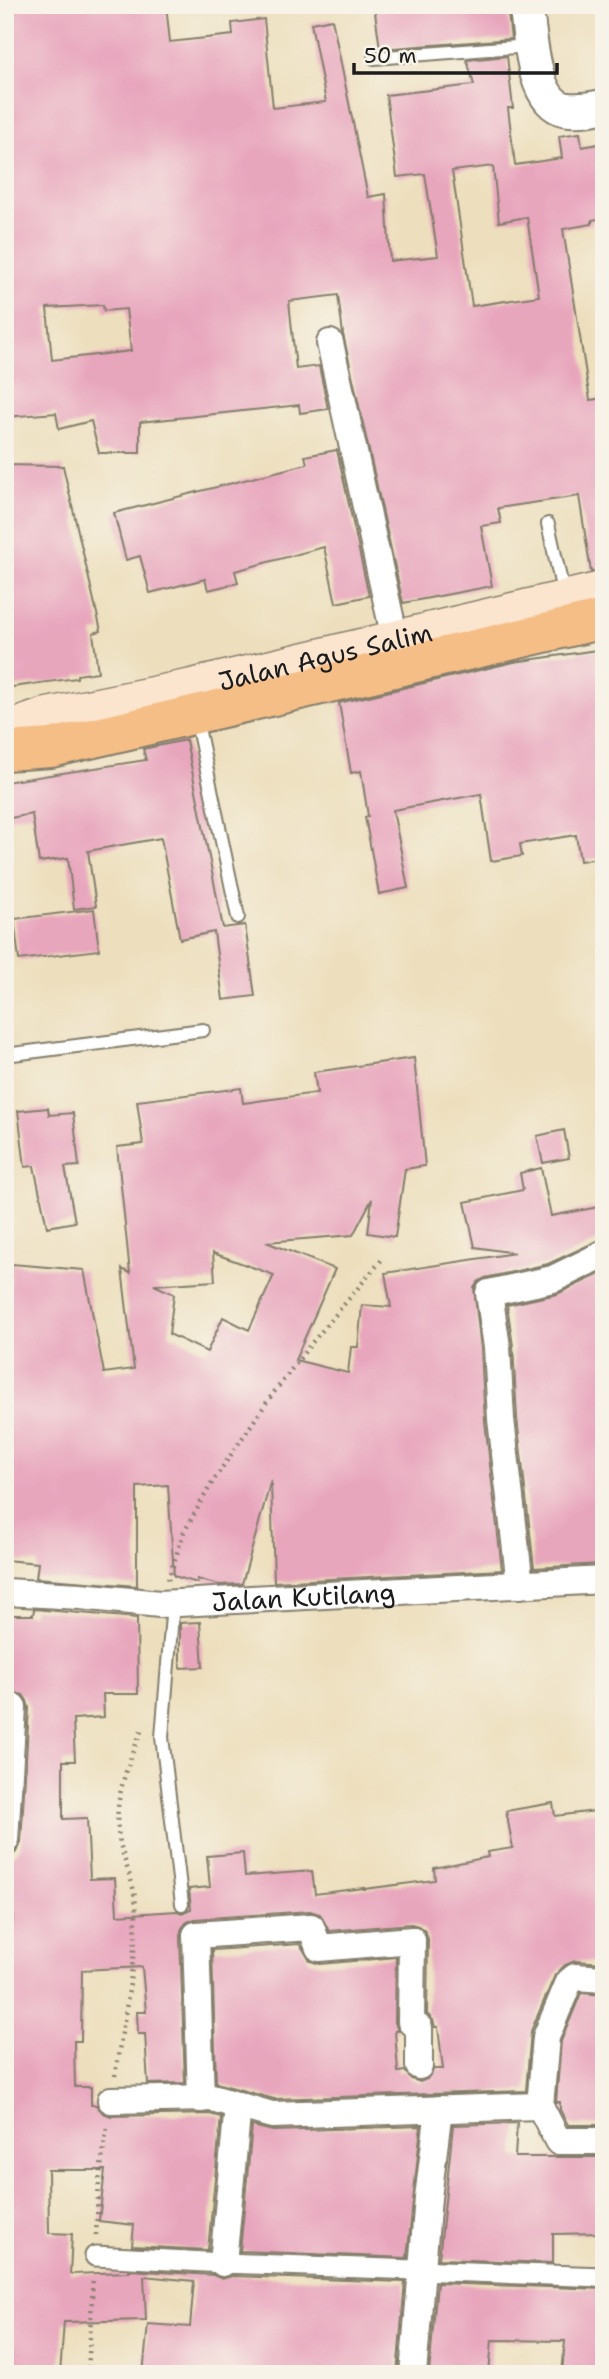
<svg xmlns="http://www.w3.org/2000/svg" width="609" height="2379" font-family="'Shantell Sans',sans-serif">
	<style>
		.building { fill: #e8a6bd; fill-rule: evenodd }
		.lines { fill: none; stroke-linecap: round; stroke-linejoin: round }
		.service-casing { stroke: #847e6c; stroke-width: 16 }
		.pedestrian-casing { stroke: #847e6c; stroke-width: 23 }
		.minor-casing { stroke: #847e6c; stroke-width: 30 }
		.tertiary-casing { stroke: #847e6c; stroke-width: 37 }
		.secondary-casing { stroke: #847e6c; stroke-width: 40 }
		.primary-casing { stroke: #847e6c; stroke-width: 42 }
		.path { stroke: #847e6c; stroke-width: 4.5; stroke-dasharray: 2 5; stroke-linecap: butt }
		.service { stroke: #fff; stroke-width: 12 }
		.pedestrian { stroke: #fff; stroke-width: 19 }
		.minor { stroke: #fff; stroke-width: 26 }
		.tertiary { stroke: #fff; stroke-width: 33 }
		.secondary { stroke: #fbe5cf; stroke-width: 37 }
		.primary { stroke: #f6be87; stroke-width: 38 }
		.labels { text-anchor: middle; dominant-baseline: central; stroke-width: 6; stroke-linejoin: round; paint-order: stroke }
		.street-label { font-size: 26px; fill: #1c1c1c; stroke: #f7f3e8 }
	</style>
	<rect width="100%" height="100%" fill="#f7f3e8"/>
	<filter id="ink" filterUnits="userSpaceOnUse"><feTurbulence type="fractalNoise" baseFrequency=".0143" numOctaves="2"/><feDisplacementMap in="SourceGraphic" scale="14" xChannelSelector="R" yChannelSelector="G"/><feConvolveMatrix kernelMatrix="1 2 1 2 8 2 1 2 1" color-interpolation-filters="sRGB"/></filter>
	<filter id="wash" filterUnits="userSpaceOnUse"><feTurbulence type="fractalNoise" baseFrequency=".00686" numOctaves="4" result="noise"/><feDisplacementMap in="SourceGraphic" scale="28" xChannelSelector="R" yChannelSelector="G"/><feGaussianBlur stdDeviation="1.57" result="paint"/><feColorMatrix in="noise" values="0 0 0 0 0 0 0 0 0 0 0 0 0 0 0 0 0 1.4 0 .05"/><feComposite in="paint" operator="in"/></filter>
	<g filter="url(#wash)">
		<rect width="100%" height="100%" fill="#eddfbd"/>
		<g id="blocks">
			<!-- building -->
			<g class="building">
				<path d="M5,5H166L170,42L233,35L232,23L264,19L273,108L326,102L311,23L332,19L368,197L386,194L390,261L438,256L425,174L397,177L386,95L474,85L467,60L507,56L513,108H508L515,165L562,158L559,136L580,133L582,147L604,143V218L592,220V224L563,229L590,400L604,398V570L591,572L579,496L498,508L501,523L481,526L492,586L403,603L343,334L338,295L289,301L296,369L319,366L328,409L300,413L299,405L140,422V453H99L91,421L59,429L56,413L5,417ZM493,166L499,222L527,217L539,296L472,306L452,171ZM103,305L104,311L126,309L131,351L52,360L47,308Z"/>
				<path d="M374,5H507L511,39L380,49Z"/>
				<path d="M337,450L369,596L336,603L324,547L235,571L238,583L208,590L205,579L150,593L140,556L126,560L114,513L307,464L305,456Z"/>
				<path d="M5,465L63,466L101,631L93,633L98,672L77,675V678L5,688Z"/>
				<path d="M604,649V857L580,861L576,835L520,844L522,856L491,861L481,794L393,810L408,888L379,894L365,817L368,816L361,771L351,773L339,703L514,662Z"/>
				<path d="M186,740L223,928L245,925L255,996L223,1000L214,932L180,939L161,838L88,851L96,906L74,909L68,858L39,862L32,814L5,819V782L146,760L143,749Z"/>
				<path d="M94,909L99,950L19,960L14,919Z"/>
				<path d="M414,1058L425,1166L405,1169L395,1237L368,1233L372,1199L353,1235L266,1242L335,1269L295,1360L348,1373L351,1347H358L362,1305L391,1307L385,1273L515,1253L475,1247L465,1202L523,1190L520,1173L541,1168L551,1216L604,1206V1238L548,1264L485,1278L478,1282L474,1288L481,1349L485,1421L502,1570L274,1582L271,1480L242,1584L219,1585L197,1579V1583L174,1576L168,1485L137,1487V1586L36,1578L38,1563L5,1560V1335L12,1264L84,1270L104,1373L134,1369L122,1269L130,1273L117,1147L143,1144L137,1101L241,1088L243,1103L317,1093L314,1072ZM213,1253L274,1275L249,1330L223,1317L207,1352L169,1334L174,1294L154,1285L215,1281Z"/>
				<path d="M48,1108L49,1115L73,1113L79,1166L65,1167L75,1222L47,1227L34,1166L25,1167L18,1111Z"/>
				<path d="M564,1130L569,1158L543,1163L537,1136Z"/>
				<path d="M604,1272V1559H600L601,1564L534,1568L517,1418L513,1346L507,1305L557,1294Z"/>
				<path d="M34,1609L137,1618L138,1694H103L104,1717L73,1719L75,1761H63V1819L87,1818L90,1879L115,1878L117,1915L177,1911L182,1913L191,1909L189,1889L210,1887L207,1856L243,1853L245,1876L312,1871L315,1894L364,1888V1889L435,1880L434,1868L488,1857L487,1852L513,1848L506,1811L553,1803L555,1816L604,1810V1834H599L604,1875V1963L575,1961L565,1965L555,1975L531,2031L526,2091L274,2099L216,2083L212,1950L300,1944L310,1961L320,1964L396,1957L395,2022L398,2031H395L398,2072L405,2071L411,2079L420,2082L427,2079L434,2069H443L438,2027H435L433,2020L427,2014L428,1939L425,1931L418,1926L411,1924L329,1931L320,1914L310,1911L195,1919L187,1922L182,1928L180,1935L185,2083L148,2084L145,2034H138L137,2012H146L142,1967L82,1970L81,2041H74L75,2087H91V2105H96L103,2113L111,2116L210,2114L221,2117L208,2250L132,2246L134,2225L99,2221L105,2170H48L49,2233L72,2234L70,2274L129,2272V2270L213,2275L222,2279L232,2276L405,2282L397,2374H143L148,2324L190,2327L194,2281L144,2276L146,2320L64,2322L60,2374H5V1948L10,1947L8,1922H13L11,1872L5,1873V1857L13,1855L18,1850L21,1842L29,1708L27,1701L23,1695L5,1691V1615H33Z"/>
				<path d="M200,1622L203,1667L180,1668V1623Z"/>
				<path d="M581,1993L604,1995V2125H568L560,2110V2102H556L561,2041Z"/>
				<path d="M517,2123L515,2157H603L604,2233L553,2234V2263L439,2259L453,2125Z"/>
				<path d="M252,2126L273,2131L421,2126L407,2258L240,2251Z"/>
				<path d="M437,2283L604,2289V2374H562L565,2341L492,2340L489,2374H429Z"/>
			</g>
		</g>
	</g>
	<g filter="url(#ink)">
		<use href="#blocks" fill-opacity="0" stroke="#847e6c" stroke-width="2"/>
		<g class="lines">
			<!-- service casing -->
			<g class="service-casing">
				<g id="service">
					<path d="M374,58L528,46"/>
					<path d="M548,524L564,596"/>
					<path d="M196,718L238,917"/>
					<path d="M5,1055L203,1030"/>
					<path d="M173,1603L162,1737L182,1904"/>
				</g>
			</g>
			<!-- pedestrian casing -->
			<g class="pedestrian-casing">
				<path id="pedestrian" d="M95,2256L223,2263L604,2277"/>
			</g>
			<!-- minor casing -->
			<g class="minor-casing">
				<g id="minor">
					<path d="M330,343L395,639"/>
					<path d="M520,1585L501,1419L497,1347L489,1293L553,1279L604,1254"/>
					<path id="s1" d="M5,1592L80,1596L160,1604L604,1580"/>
					<path d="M5,1706L13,1707L5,1841"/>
					<path d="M201,2099L196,1935L311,1927L319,1948L412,1940L411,2022L419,2028V2066"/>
					<path d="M111,2100L212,2098L272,2115L540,2106"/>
					<path d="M540,2106L546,2037L569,1982L575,1977L604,1979"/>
					<path d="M540,2106L558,2141H604"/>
					<path d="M223,2263L238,2105"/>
					<path d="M413,2374L428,2198L439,2109"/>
				</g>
			</g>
			<!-- tertiary casing -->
			<g class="tertiary-casing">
				<path id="tertiary" d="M526,5C530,32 532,102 565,109C578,111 591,109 604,106"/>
			</g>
			<!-- secondary casing -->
			<g class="secondary-casing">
				<g id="secondary">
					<path id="s2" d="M5,731L45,717L190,688L604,590"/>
				</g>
			</g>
			<!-- primary casing -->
			<g class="primary-casing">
				<path id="primary" d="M5,751L51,748L604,619"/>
			</g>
			<!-- path -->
			<g class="path">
				<path d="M168,1580L184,1532L213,1481L269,1399L310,1345L384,1257"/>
				<path d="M115,2076C123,2021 136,1965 136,1910C136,1885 123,1862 119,1837C112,1801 129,1762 142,1729"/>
				<path d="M96,2235L99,2180L107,2126"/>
				<path d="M88,2374L93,2279"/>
			</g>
			<!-- service -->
			<use href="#service" class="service"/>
			<!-- pedestrian -->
			<use href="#pedestrian" class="pedestrian"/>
			<!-- minor -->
			<use href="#minor" class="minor"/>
			<!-- tertiary -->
			<use href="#tertiary" class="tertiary"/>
			<!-- secondary -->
			<use href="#secondary" class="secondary"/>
			<!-- primary -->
			<use href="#primary" class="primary"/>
		</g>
	</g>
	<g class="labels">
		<!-- street labels -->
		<g class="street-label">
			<text stroke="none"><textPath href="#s2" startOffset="329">Jalan Agus Salim</textPath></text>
			<text stroke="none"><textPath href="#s1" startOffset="299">Jalan Kutilang</textPath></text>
		</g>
	</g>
	<!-- margin -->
	<rect width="609" height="2379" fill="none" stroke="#f7f3e8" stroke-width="28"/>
	<!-- scale -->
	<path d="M354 63v10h203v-10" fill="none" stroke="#1c1c1c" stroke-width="3.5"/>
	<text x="364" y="63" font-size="21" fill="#1c1c1c" stroke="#f7f3e8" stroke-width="5" paint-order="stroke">50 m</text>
</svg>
